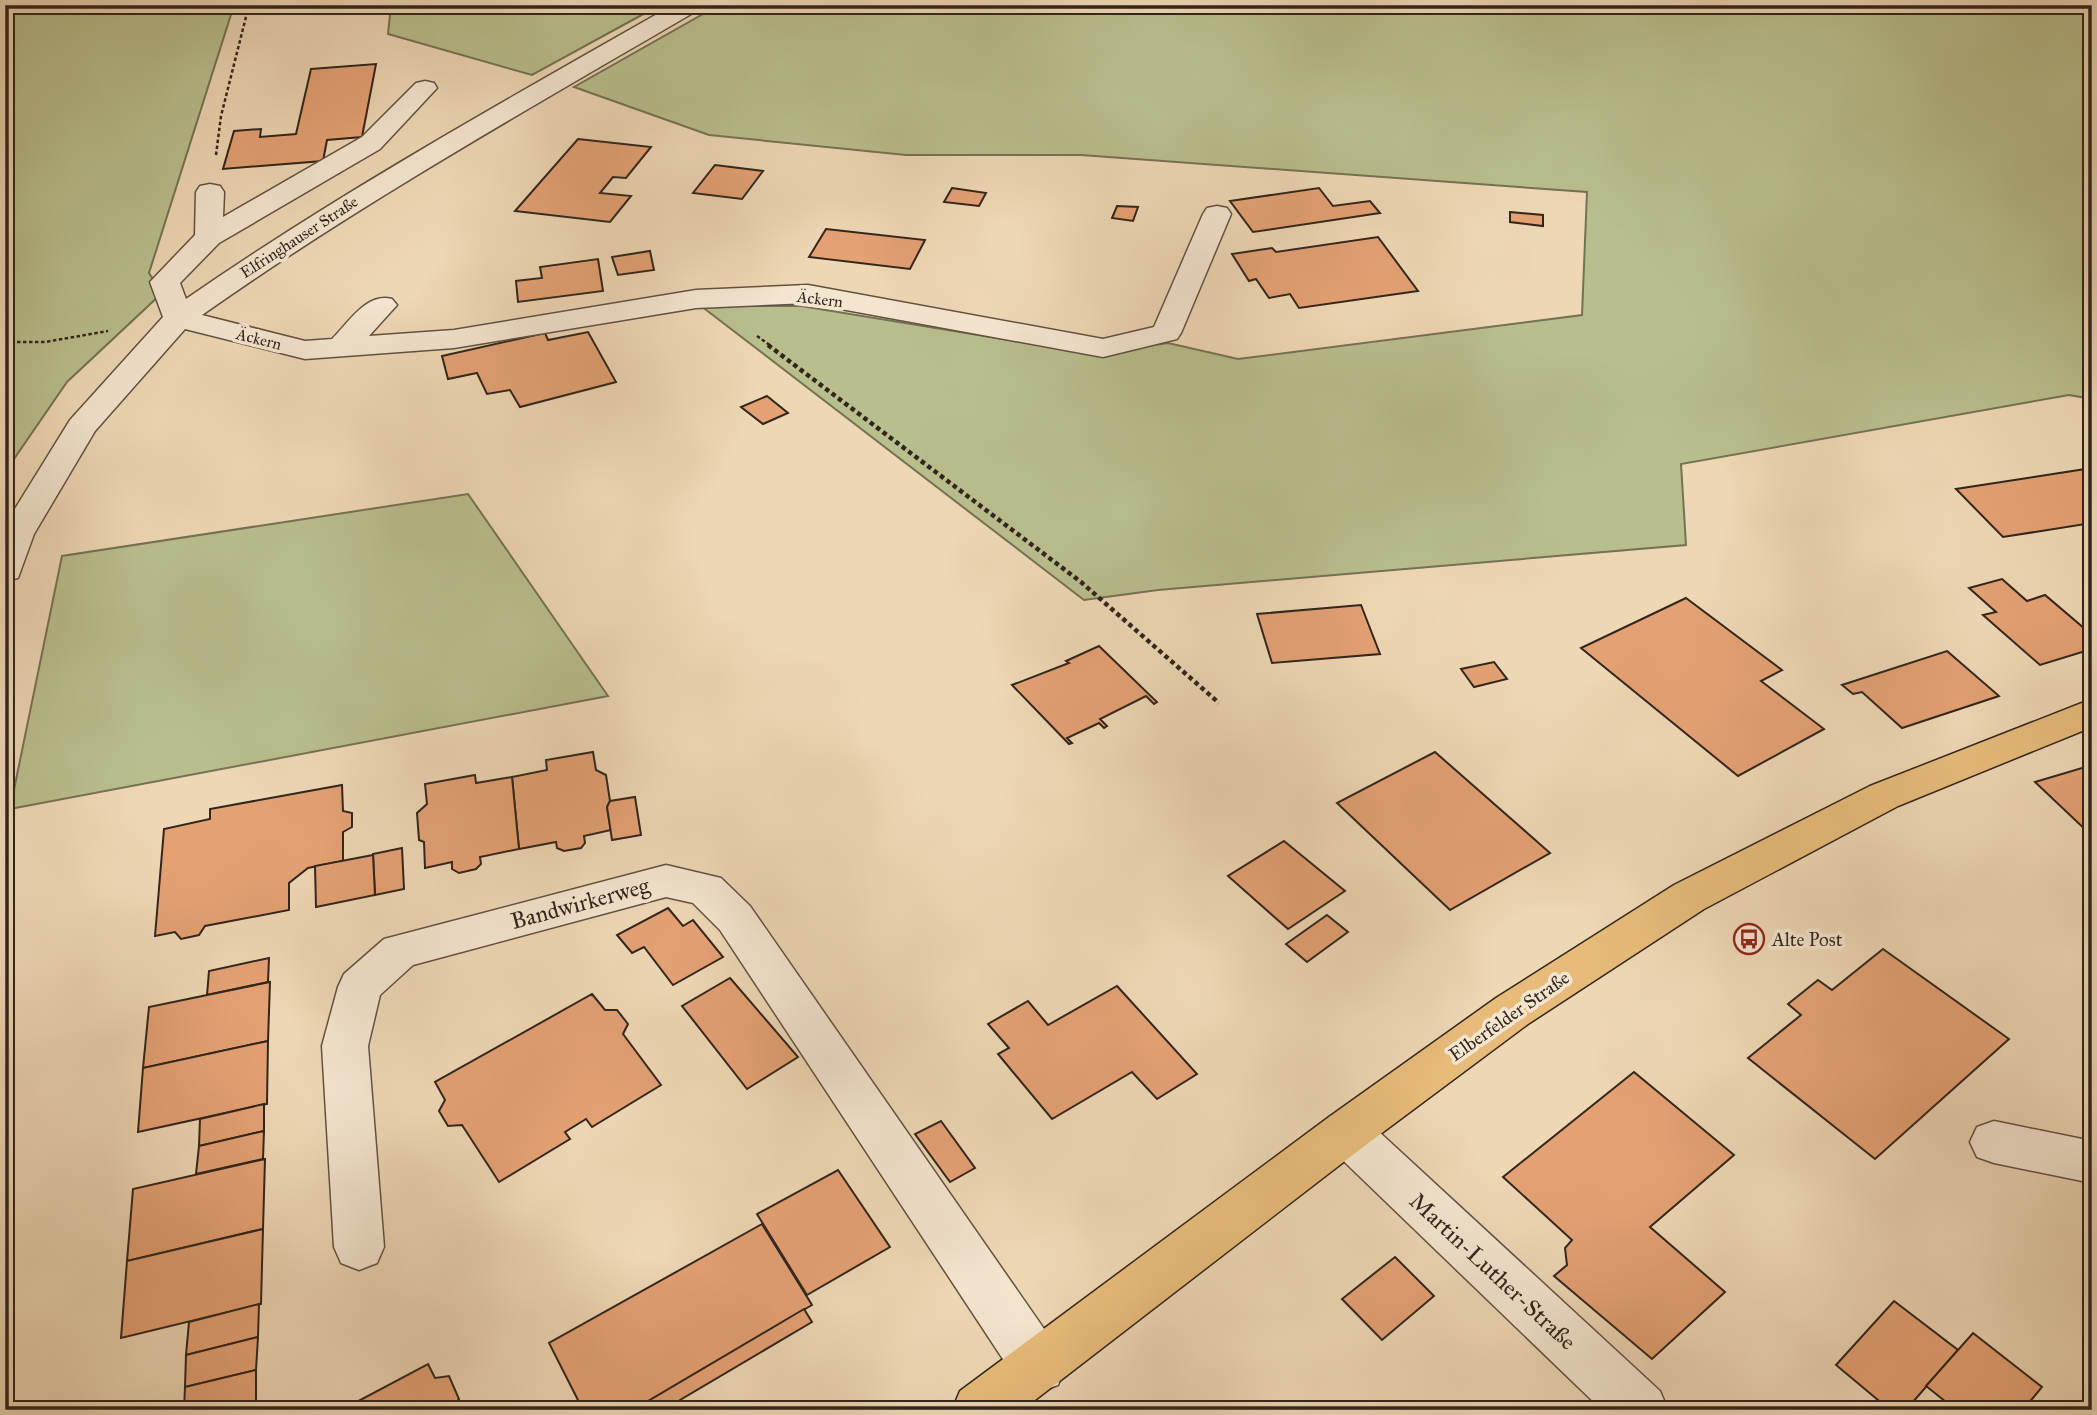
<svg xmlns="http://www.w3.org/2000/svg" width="2097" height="1415" font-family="'IM FELL Great Primer',serif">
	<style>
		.green { fill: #b9be8d; stroke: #757254; stroke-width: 2 }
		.building { fill: #e4a174; stroke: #31251c; stroke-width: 2 }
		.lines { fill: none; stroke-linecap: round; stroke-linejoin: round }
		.minor-casing { stroke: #605242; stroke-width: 3 }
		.major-casing { stroke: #31251c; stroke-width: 3 }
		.path-far1 { stroke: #31251c; stroke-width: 2.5; stroke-dasharray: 3.5 2.5; stroke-linecap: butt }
		.path { stroke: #31251c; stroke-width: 4.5; stroke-dasharray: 4.5 3.5; stroke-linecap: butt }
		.minor { fill: #f4e5cf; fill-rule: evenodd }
		.major { fill: #e7bc7a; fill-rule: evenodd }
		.labels { text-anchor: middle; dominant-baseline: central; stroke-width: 7; stroke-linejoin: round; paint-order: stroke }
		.far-street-label { font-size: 16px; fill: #31251c; stroke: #f4e5cf }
		.poi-label { font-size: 19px; fill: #31251c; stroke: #f4e5cf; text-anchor: start }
		.street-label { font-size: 19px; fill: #31251c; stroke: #f4e5cf }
		.near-street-label { font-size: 23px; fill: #31251c; stroke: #f4e5cf }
	</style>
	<rect width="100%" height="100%" fill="#eed7b5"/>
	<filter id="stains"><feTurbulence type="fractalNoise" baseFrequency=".00286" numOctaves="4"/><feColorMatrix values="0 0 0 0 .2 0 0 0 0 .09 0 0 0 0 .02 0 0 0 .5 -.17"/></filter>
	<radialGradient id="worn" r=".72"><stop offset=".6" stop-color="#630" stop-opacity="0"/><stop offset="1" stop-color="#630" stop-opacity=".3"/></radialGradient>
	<!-- green -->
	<g class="green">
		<path d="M5,5H234L149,273L162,293L67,382L5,472Z"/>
		<path d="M391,5H660L532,75L388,34Z"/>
		<path d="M719,5H2092V399L2069,395L1681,464L1686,545L1158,590L1084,600L701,306H801L1094,354L1168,343L1238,359L1582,315L1587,192L1081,155H906L709,135L574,87Z"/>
		<path d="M468,494L608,696L10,809L62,556Z"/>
	</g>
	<!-- building -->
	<g class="building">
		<path d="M376,64L362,137L327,140L323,161L223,169L234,131L261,129L260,137L296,134L311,69Z"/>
		<path d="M578,139L651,147L626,178L613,177L600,193L631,196L610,222L515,211Z"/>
		<path d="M715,165L763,171L742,199L693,193Z"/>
		<path d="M952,188L986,193L979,206L944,202Z"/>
		<path d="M1319,188L1333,206L1370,201L1380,213L1253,232L1230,201Z"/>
		<path d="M1117,206L1138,207L1133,221L1112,218Z"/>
		<path d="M1510,212L1543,215V226L1510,222Z"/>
		<path d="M826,229L925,240L910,269L809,257Z"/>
		<path d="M1378,237L1418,291L1299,308L1290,294L1269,298L1256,279L1249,281L1232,254L1272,248L1276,252Z"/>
		<path d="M650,251L654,270L618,275L612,257Z"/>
		<path d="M598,259L603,291L518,302L516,281L542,278L540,267Z"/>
		<path d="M588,332L616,382L520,407L510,390L487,394L477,373L448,379L442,356L545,333L548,340Z"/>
		<path d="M767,396L788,413L763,424L741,407Z"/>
		<path d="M2092,468V523L2003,537L1956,489Z"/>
		<path d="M2002,579L2027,601L2045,595L2092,635V649L2040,665L1983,615L1996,612L1969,588Z"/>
		<path d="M1686,598L1782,670L1761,681L1824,729L1738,776L1581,648Z"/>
		<path d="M1361,605L1380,654L1272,663L1257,614Z"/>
		<path d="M1099,646L1157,702L1154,704L1146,696L1100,719L1107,726L1104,728L1099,723L1067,738L1072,743L1069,744L1012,685L1069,663L1066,661Z"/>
		<path d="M1947,651L1999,696L1902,728L1862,692L1853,694L1842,685Z"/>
		<path d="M1494,662L1507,679L1474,687L1461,669Z"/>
		<path d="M593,752L596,770L606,775L610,801L607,807L611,830L584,836L585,843L581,848L564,851L557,848L556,842L519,849L512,777L547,770L546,760Z"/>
		<path d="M1435,752L1550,853L1450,910L1337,803Z"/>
		<path d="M2092,765V836L2035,782Z"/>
		<path d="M475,775L476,783L512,777L519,849L480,857L481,864L476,869L459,873L452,869V862L425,868L424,842L419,840L417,813L427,804L425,784Z"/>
		<path d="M342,785L343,811L352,813V827L343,832V861L308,868L289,883V910L205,926L199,935L181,939L175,932L155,936L164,829L210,819V809Z"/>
		<path d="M635,797L641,835L612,840L607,807L610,801Z"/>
		<path d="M1284,841L1345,891L1288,929L1228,876Z"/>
		<path d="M402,848L404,889L375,895L373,854Z"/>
		<path d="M373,855L375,895L316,907L315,866Z"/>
		<path d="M668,908L683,926L693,920L723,957L673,985L644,947L632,953L617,935Z"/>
		<path d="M1327,915L1348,932L1307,962L1286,944Z"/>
		<path d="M1883,949L2009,1039L1875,1159L1748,1058L1801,1015L1788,1004L1818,980L1832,990Z"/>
		<path d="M269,958L268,982L207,995L209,971Z"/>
		<path d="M730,978L798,1057L747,1089L682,1006Z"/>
		<path d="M270,982L268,1041L143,1068L149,1007Z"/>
		<path d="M1117,986L1197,1074L1157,1099L1132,1072L1052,1119L998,1054L1009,1048L988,1024L1028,1001L1048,1025Z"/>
		<path d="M592,994L605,1010H617L628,1024L623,1034L661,1085L592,1127L586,1119L565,1132L570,1139L499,1182L462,1125L448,1126L439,1111L445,1100L435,1082Z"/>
		<path d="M268,1041L267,1104L138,1132L143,1068Z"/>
		<path d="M1634,1072L1734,1155L1650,1227L1725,1292L1652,1359L1554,1276L1567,1265L1565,1248L1572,1240L1503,1177Z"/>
		<path d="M264,1104V1131L199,1146L200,1119Z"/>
		<path d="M941,1121L975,1168L950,1182L915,1134Z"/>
		<path d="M264,1131L263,1159L196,1174L199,1146Z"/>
		<path d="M265,1159L263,1229L127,1261L133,1189Z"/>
		<path d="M838,1170L890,1247L807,1295L757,1214Z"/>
		<path d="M762,1224L812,1305L633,1410H583L549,1343Z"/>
		<path d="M263,1229L261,1304L121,1338L127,1261Z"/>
		<path d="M1395,1257L1434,1296L1382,1340L1342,1299Z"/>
		<path d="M1894,1301L1958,1350L1906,1410H1890L1836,1365Z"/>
		<path d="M259,1304L258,1337L186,1355L189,1322Z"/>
		<path d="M804,1309L812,1322L663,1410H633Z"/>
		<path d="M1973,1333L2042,1387L2023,1410H1956L1926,1386Z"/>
		<path d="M258,1337L256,1370L185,1387L186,1355Z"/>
		<path d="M428,1364L435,1378L449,1376L459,1399L450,1410H348L347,1407Z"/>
		<path d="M256,1370V1403L228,1410H184L185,1387Z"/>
	</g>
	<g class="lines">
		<!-- minor casing -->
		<g class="minor-casing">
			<g id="minor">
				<path d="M673,5H701L698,10C530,108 361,203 202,315L305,341L332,339C349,322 367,292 392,299L397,305L369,336L454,330L696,290L808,285L1103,339L1154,327L1203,214L1207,208L1217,206L1227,208L1231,214L1181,333L1177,339L1103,357L808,303L696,308L454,348L305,359L185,329L95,431L34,534L18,578L5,581V525L70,420L163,317L150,282L195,235L196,192L200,186L210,184L220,186L224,192L223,217L362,137L416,83L425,81L434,83L437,88L380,149L219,243L180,283L186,299C342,191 508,99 673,5Z"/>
				<path d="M666,865L721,878L750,906L1058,1349L1065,1367L1058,1385L1039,1392L1020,1385L720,930L693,903L666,897L413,965L380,995L368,1046L384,1247L377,1263L359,1270L341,1263L334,1247L322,1046L338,987L344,974L384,939Z"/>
				<path d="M1346,1111L1363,1117L1660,1391L1668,1410H1602L1329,1147L1322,1132L1329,1117Z"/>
				<path d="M1994,1121L2092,1141V1183L1994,1163L1977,1157L1970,1142L1977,1127Z"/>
			</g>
		</g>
		<!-- major casing -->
		<g class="major-casing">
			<path id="major" d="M2092,699V727L1898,806L1704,909L1528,1024L1363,1147L1022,1410H952L960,1391L1329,1117L1496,998L1674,885L1870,786Z"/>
		</g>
		<!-- path-far1 -->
		<g class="path-far1">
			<path d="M216,155L221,116L249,5"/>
			<path d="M757,336L771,346"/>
			<path d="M5,342H45L108,331"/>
		</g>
		<!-- path -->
		<path class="path" d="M768,345L1081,582L1219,703"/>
		<!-- minor -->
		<use href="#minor" class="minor"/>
		<!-- major -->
		<use href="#major" class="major"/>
	</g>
	<!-- icons -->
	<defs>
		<g id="bus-ring" transform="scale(1.575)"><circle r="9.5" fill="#f4e5cf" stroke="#8f2418" stroke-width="1.5"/><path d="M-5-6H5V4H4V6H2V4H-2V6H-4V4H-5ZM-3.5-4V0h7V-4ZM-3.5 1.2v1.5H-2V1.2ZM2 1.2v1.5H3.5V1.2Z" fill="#8f2418"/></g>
	</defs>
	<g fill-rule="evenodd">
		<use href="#bus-ring" x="1749" y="939"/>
	</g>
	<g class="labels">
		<!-- far-street labels -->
		<g class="far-street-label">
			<text transform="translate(299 237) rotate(-33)">Elfringhauser Straße</text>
			<text transform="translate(820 299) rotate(7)">Äckern</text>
			<text transform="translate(259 339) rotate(14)">Äckern</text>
		</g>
		<!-- poi labels -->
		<g class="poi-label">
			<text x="1772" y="939">Alte Post</text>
		</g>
		<!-- street labels -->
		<g class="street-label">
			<text transform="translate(1509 1016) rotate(-35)">Elberfelder Straße</text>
		</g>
		<!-- near-street labels -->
		<g class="near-street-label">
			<text transform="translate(580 903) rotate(-15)">Bandwirkerweg</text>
			<text transform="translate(1493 1271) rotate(43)">Martin-Luther-Straße</text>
		</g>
	</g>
	<!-- margin -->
	<rect width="2097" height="1415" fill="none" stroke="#eed7b5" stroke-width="28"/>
	<rect x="7" y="7" width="2083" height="1401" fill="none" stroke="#31251c" stroke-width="3.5"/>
	<rect x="14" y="14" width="2069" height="1387" fill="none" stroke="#31251c" stroke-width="2"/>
	<rect width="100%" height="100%" filter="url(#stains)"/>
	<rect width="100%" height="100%" fill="url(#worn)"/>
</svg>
